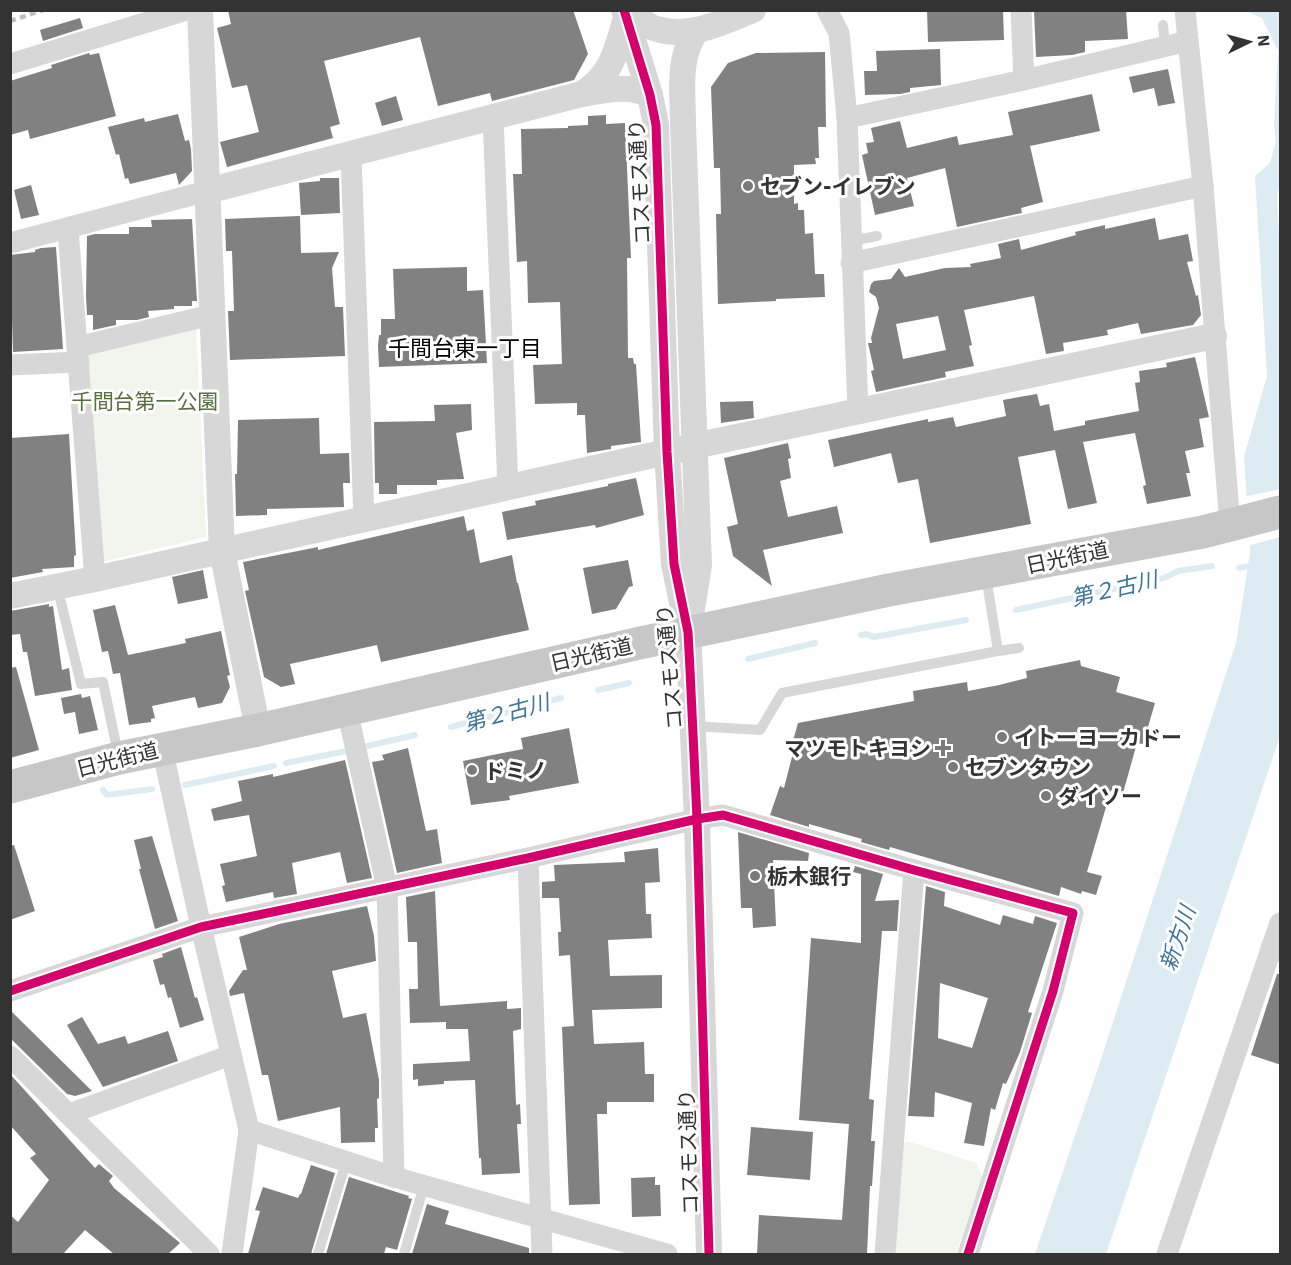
<svg xmlns="http://www.w3.org/2000/svg" width="1291" height="1265" font-family="'IBM Plex Sans','Noto Sans JP',sans-serif">
	<style>
		.green { fill: #f1f5ed }
		.water { fill: #ddebf3 }
		.pier { fill: #fff }
		.lines { fill: none; stroke-linecap: round; stroke-linejoin: round }
		.stream { stroke: #ddebf3; stroke-width: 6 }
		.building { fill: #818181; fill-rule: evenodd }
		.service { stroke: #d7d7d7; stroke-width: 10 }
		.minor { stroke: #d7d7d7; stroke-width: 21 }
		.tertiary { stroke: #d7d7d7; stroke-width: 26 }
		.trunk { stroke: #c7c7c7; stroke-width: 33 }
		.rail { stroke: #bebebe; stroke-width: 4.5; stroke-dasharray: 6 4.5; stroke-linecap: butt }
		.cycleway-casing { stroke: #fff; stroke-width: 13 }
		.cycleway { stroke: #d6006c; stroke-width: 9 }
		.poi-dot { fill: #7a7a7a; stroke: #fff; stroke-width: 2 }
		.labels { text-anchor: middle; dominant-baseline: central; stroke-width: 6; stroke-linejoin: round; paint-order: stroke }
		.street-label { font-size: 21px; fill: #333; stroke: #fff }
		.poi-label { font-size: 21px; font-weight: bold; fill: #333; stroke: #fff; text-anchor: start }
		.park-label { font-size: 21px; fill: #56703f; stroke: #fff }
		.neighbourhood-label { font-size: 22px; fill: #000; stroke: #fff }
		.water-label { font-size: 22px; font-style: italic; fill: #3f7597; stroke: #fff }
	</style>
	<rect width="100%" height="100%" fill="#fff"/>
	<!-- green -->
	<g class="green">
		<path d="M196,325L206,537L101,562L87,355Z"/>
		<path d="M907,1141L976,1163L982,1177L956,1254H890L896,1149Z"/>
	</g>
	<!-- water -->
	<path class="water" d="M1246,11H1280V185L1277,195L1280,253V736L1106,1254H1035L1101,1059L1236,643L1250,553L1244,457L1267,376L1255,176L1270,163L1276,141L1274,125L1278,51L1262,18Z"/>
	<!-- pier -->
	<path class="pier" d="M1280,489V537L1247,546L1243,497Z"/>
	<g class="lines">
		<!-- stream -->
		<g class="stream">
			<path d="M1239,568L1256,565"/>
			<path d="M1016,610L1164,578L1178,571L1212,566"/>
			<path d="M861,635L866,634L874,637L966,620"/>
			<path d="M748,659L815,643"/>
			<path d="M598,690L629,683"/>
			<path d="M451,727L561,698"/>
			<path d="M363,747L415,735"/>
			<path d="M286,763L347,751"/>
			<path d="M185,785L274,766"/>
			<path d="M103,790L107,795L152,789"/>
		</g>
	</g>
	<!-- building -->
	<g class="building">
		<path d="M228,10H573L588,54L574,80L492,101L490,93L438,106L420,37L324,61L340,124L330,127L333,138L227,167L220,142L259,132L247,85L232,88L217,28L231,24Z"/>
		<path d="M927,10H1003L1004,40L928,42Z"/>
		<path d="M1034,10H1126L1128,39L1085,41V52L1072,55L1036,57Z"/>
		<path d="M80,18L83,28L43,41L40,30Z"/>
		<path d="M940,49L941,85L910,88V92L900,94L865,95L864,71H877L876,51Z"/>
		<path d="M825,52L826,127H818L819,158H815L816,164L794,165V204L798,203V210H804L805,234L813,233L815,274H824L825,297L776,299V301L718,304L716,214H721L720,168H714L711,87L728,63L756,53Z"/>
		<path d="M89,53L90,55L99,53L116,116L30,139L28,130L10,135V81L52,68L51,65Z"/>
		<path d="M1168,69L1175,103L1158,106L1154,88L1133,93L1129,77Z"/>
		<path d="M1092,94L1100,131L1030,146L1043,202L1021,208L1022,213L957,227L945,168L907,178L914,206L875,215L862,155L868,153L866,143L874,142L871,128L900,121L907,148L957,136L959,145L1013,135L1008,112Z"/>
		<path d="M396,96L403,120L382,126L375,103Z"/>
		<path d="M178,114L185,141L189,140L191,149L192,171L179,185L176,173L130,184L128,178L125,179L119,154L116,155L108,127L144,118L145,122Z"/>
		<path d="M606,115V124L625,123L631,258H627L628,358H633L634,364H636L641,442L611,446V449L587,453L585,415H577V403L535,404L533,365L562,364L560,302L528,303L527,261L517,262L513,174H522L521,129L568,128V126L588,125V116Z"/>
		<path d="M320,178H339L340,213L301,215L299,183L320,181Z"/>
		<path d="M31,185L39,215L21,219L14,190Z"/>
		<path d="M300,216L301,253L339,252L332,268L335,307H343L345,356L230,360L228,311H234L232,251H226L225,219Z"/>
		<path d="M1155,218L1159,240L1188,234L1193,261L1187,262L1196,296L1198,295L1201,315L1193,325L1141,334L1138,323L1107,330L1108,335L1063,343L1064,351L1046,354L1034,296L964,310L972,345L969,346L974,366L945,372L946,377L876,392L871,371L874,370L868,343H872L871,338L879,308L876,297L869,292L871,284L874,281L891,279L899,268L905,277L945,268L971,267L970,264L1001,258L998,244L1019,239L1021,250L1076,235L1075,232L1105,225V229ZM938,316L946,350L903,359L896,324Z"/>
		<path d="M192,219L197,301H192V306H174V309L148,311L149,317L137,320H116V325L93,330V315H87L86,296L87,236L95,234H129V227H152L151,220Z"/>
		<path d="M56,247L63,349L13,352L10,255L35,252V250L41,248Z"/>
		<path d="M467,267V291L483,290L487,363L379,367L378,346L379,335H381V319H395L393,269Z"/>
		<path d="M1195,357L1209,417L1199,419L1204,447L1185,451L1190,473H1186L1191,496L1147,504L1143,486L1146,485L1135,433L1083,442L1097,503L1068,509L1055,450L1018,457L1031,524L930,543L918,479L898,483L891,453L834,467L828,440L928,419V422L953,417L956,427L1006,416L1003,400L1019,397L1037,394L1040,406L1049,404L1054,431L1085,425V421L1139,411L1135,383L1140,382L1139,371L1167,367L1166,363Z"/>
		<path d="M753,401L754,418L721,423L720,402Z"/>
		<path d="M471,404L472,430L456,433L464,479L437,480V485H397V494H379V483H375L374,422L435,421L434,405Z"/>
		<path d="M319,418L320,454L349,453L350,483H343L344,507L267,509V515L236,516L235,474H237L238,420Z"/>
		<path d="M69,434L76,555L74,556V567L42,569L43,572L10,578V438Z"/>
		<path d="M788,443L791,458L788,459L791,478L780,481L788,517L837,506L843,533L763,550L772,586L733,556L727,527L738,524L724,458Z"/>
		<path d="M636,478L644,515L596,528L595,525L507,540L502,512L536,505L535,501L608,486V484Z"/>
		<path d="M464,516L467,531L474,529L480,563L512,555L517,583H518L529,630L381,662L377,645L290,664L295,684L281,687L264,677L245,591L249,590L243,562L318,547V550Z"/>
		<path d="M628,560L633,586L629,587L616,609L592,614L583,568Z"/>
		<path d="M203,570L208,598L178,604L172,577Z"/>
		<path d="M49,604V607L53,606L62,670L69,668L72,690L35,696L27,652H23L20,634L10,635V611Z"/>
		<path d="M115,605L128,655L186,643L185,639L221,631L230,675L227,676L230,687L222,703L198,708L195,697L152,706L155,718L151,719V722L129,725L120,673L113,674L108,651L102,652L93,610Z"/>
		<path d="M1080,660L1081,666L1120,677L1116,692L1155,703L1143,744L1137,743L1123,793L1111,790L1087,872L1102,876L1096,895L1082,891L1081,894L1061,887L1059,896L890,847L889,850L861,842L862,839L809,824V827L770,815L780,786L784,788L794,749L791,748L798,723L914,701L913,691L967,682L968,691L999,685L1027,678L1026,671Z"/>
		<path d="M16,667L39,750L10,758V668Z"/>
		<path d="M81,694L82,698L90,696L98,730L79,734L75,712L64,714L61,698Z"/>
		<path d="M569,728L579,783L509,796L510,800L471,805L463,761L523,749L521,738Z"/>
		<path d="M408,748L426,831L437,829L442,863L397,873L372,762L384,760L382,755Z"/>
		<path d="M345,760L372,878L347,883L340,852L292,863L297,894L274,898L273,892L226,902L222,886L225,885L220,864L257,856L249,815L214,821L211,809L242,801L238,781L273,774V777Z"/>
		<path d="M738,832L809,853L808,861L773,860L776,926L753,928L752,908H741Z"/>
		<path d="M152,836L178,921L155,929L139,869H141L134,840Z"/>
		<path d="M14,845L35,911L10,920V846Z"/>
		<path d="M658,848L660,882L645,883L646,914H651L652,938L608,940L610,976L662,975V1008L592,1010L594,1044L644,1042L645,1074H654V1102H607V1114H597L600,1204L569,1205L562,1027L574,1026L570,955L559,956L558,932H561L559,898H542V882L555,881L554,865L625,862L624,852Z"/>
		<path d="M855,866L883,874L875,901L899,900L897,931H882L869,1099L874,1100L871,1141H875L872,1186H870L867,1254H757L759,1215L842,1220L849,1124L799,1120L811,938L861,943V874L853,872Z"/>
		<path d="M926,886L945,892L944,906L1000,925L1003,915L1033,924L1035,916L1057,923L1028,1012L1032,1013L1020,1052L1006,1084L1003,1083L995,1110L991,1108L984,1146L964,1143L972,1103L935,1092L934,1117L908,1116ZM940,983L988,998L972,1048L938,1038Z"/>
		<path d="M435,891L440,1006L507,1001V1009L521,1008V1029L513,1031L516,1105L520,1104L521,1124H517L520,1173L482,1175L481,1158H479L475,1080L444,1081V1084L418,1086V1079L413,1080V1064L470,1061L468,1029H446V1022L410,1023L409,989H418L417,942H408L406,897Z"/>
		<path d="M367,906L374,936L376,961L332,971L343,1018L366,1013L379,1080V1098L377,1099L378,1128H375V1142L341,1143L340,1107L278,1121L268,1075H262L244,993L230,996L229,991L243,970H247L239,937L279,924Z"/>
		<path d="M181,947L195,998L197,997L204,1020L180,1028L171,997L168,998L164,984L160,985L153,960L163,957L162,954Z"/>
		<path d="M1277,974H1281V1065L1251,1055Z"/>
		<path d="M10,1010L92,1091L75,1096L67,1094L10,1038Z"/>
		<path d="M82,1017L98,1044L125,1036L128,1044L168,1031L178,1061L103,1087L67,1025Z"/>
		<path d="M10,1074L95,1168L99,1164L113,1176L109,1181L114,1188L180,1243L168,1254H114L85,1230L63,1254H10V1215L18,1222L49,1180L30,1158L36,1154L10,1125Z"/>
		<path d="M751,1127L813,1132L810,1180L747,1175Z"/>
		<path d="M311,1165L335,1173L311,1254H248L260,1211L255,1210L263,1187L298,1198L300,1194H301Z"/>
		<path d="M349,1177L409,1196L408,1198L412,1199L397,1250L386,1247L384,1254H326Z"/>
		<path d="M655,1177V1185H660L661,1216L632,1217L631,1178Z"/>
		<path d="M427,1204L449,1211L445,1224L529,1248V1254H412Z"/>
	</g>
	<g class="lines">
		<!-- service -->
		<g class="service">
			<path d="M1163,25L1165,47"/>
			<path d="M851,241L877,236"/>
			<path d="M986,576L998,651L1019,648"/>
			<path d="M57,586L81,684L103,682L118,754"/>
			<path d="M693,726L760,730L782,693L998,651"/>
			<path d="M318,1254L346,1162"/>
			<path d="M404,1254L424,1186"/>
		</g>
		<!-- minor -->
		<g class="minor">
			<path d="M827,10L839,33L847,118L858,411"/>
			<path d="M1021,10L1024,80"/>
			<path d="M1185,10L1203,186L1230,525"/>
			<path d="M10,64L187,10"/>
			<path d="M493,117L508,488"/>
			<path d="M847,118L1024,80L1188,41"/>
			<path d="M351,154L364,520"/>
			<path d="M68,229L77,347L211,315"/>
			<path d="M10,243L207,191"/>
			<path d="M851,263L1203,186"/>
			<path d="M77,347L95,579"/>
			<path d="M10,365L79,362"/>
			<path d="M347,710L387,888L394,1177"/>
			<path d="M162,748L201,927L249,1130L232,1254"/>
			<path d="M528,858L542,1254"/>
			<path d="M10,991L201,927L528,858L697,819L723,815L914,870L1073,913L1053,991L968,1254"/>
			<path d="M10,1056L209,1254"/>
			<path d="M69,1114L231,1055"/>
			<path d="M249,1130L394,1177L667,1254"/>
			<path d="M885,1254L914,870"/>
			<path d="M1167,1254L1280,923"/>
		</g>
		<!-- tertiary -->
		<g class="tertiary">
			<path d="M200,10L222,551L258,730"/>
			<path d="M624,10L650,95L656,125L667,452L674,564L688,632L690,670L697,819L709,1254"/>
			<path d="M630,10C637,17 647,27 657,29C690,39 722,22 753,10"/>
			<path d="M582,94C613,74 616,51 626,18"/>
			<path d="M207,191L582,94C606,90 628,84 650,95"/>
			<path d="M10,596L95,579L694,446L1214,336"/>
			<path d="M691,615L699,565L683,124C683,92 677,59 696,31"/>
			<path d="M1274,947L1280,949"/>
		</g>
		<!-- trunk -->
		<path class="trunk" d="M10,787L119,758L258,730L640,643L889,590L1203,532L1280,512"/>
		<!-- rail -->
		<path class="rail" d="M10,21L43,10"/>
		<!-- cycleway casing -->
		<g class="cycleway-casing">
			<g id="cycleway">
				<path d="M624,10L650,95L656,125L667,452L674,564L688,632L690,670L697,819L709,1254"/>
				<path d="M10,991L201,927L528,858L697,819L723,815L914,870L1073,913L1053,991L968,1254"/>
			</g>
		</g>
		<!-- cycleway -->
		<use href="#cycleway" class="cycleway"/>
	</g>
	<!-- markers -->
	<g class="poi-dot">
		<circle cx="748" cy="186" r="6"/>
		<circle cx="1002" cy="737" r="6"/>
		<path d="M940 739h6v6h6v6h-6v6h-6v-6h-6v-6h6z"/>
		<circle cx="953" cy="767" r="6"/>
		<circle cx="472" cy="770" r="6"/>
		<circle cx="1046" cy="796" r="6"/>
		<circle cx="755" cy="876" r="6"/>
	</g>
	<g class="labels">
		<!-- street labels -->
		<g class="street-label">
			<text transform="translate(639 182) rotate(-93)">コスモス通り</text>
			<text transform="translate(1067 557) rotate(-12)">日光街道</text>
			<text transform="translate(591 654) rotate(-13)">日光街道</text>
			<text transform="translate(669 667) rotate(-95)">コスモス通り</text>
			<text transform="translate(117 759) rotate(-14)">日光街道</text>
			<text transform="translate(688 1152) rotate(-92)">コスモス通り</text>
		</g>
		<!-- poi labels -->
		<g class="poi-label">
			<text x="760" y="186">セブン-イレブン</text>
			<text x="1014" y="737">イトーヨーカドー</text>
			<text x="931" y="748" text-anchor="end">マツモトキヨシ</text>
			<text x="965" y="767">セブンタウン</text>
			<text x="484" y="770">ドミノ</text>
			<text x="1058" y="796">ダイソー</text>
			<text x="767" y="876">栃木銀行</text>
		</g>
		<!-- park labels -->
		<g class="park-label">
			<text x="145" y="401">千間台第一公園</text>
		</g>
		<!-- neighbourhood labels -->
		<g class="neighbourhood-label">
			<text x="465" y="347">千間台東一丁目</text>
		</g>
		<!-- water labels -->
		<g class="water-label">
			<text transform="translate(1114 588) rotate(-13)">第２古川</text>
			<text transform="translate(506 712) rotate(-15)">第２古川</text>
			<text transform="translate(1177 938) rotate(-71)">新方川</text>
		</g>
	</g>
	<!-- border -->
	<rect width="1291" height="1265" fill="none" stroke="#333333" stroke-width="24"/>
	<!-- north arrow -->
	<g transform="translate(1249 42) rotate(85)" stroke="#ffffff" stroke-width="4.5" paint-order="stroke">
	<path d="M0-4.5L10 22L0 15L-10 22Z" fill="#333333"/>
	<text y="-9" font-size="16" font-weight="bold" text-anchor="middle" fill="#333333">N</text>
	</g>
</svg>
